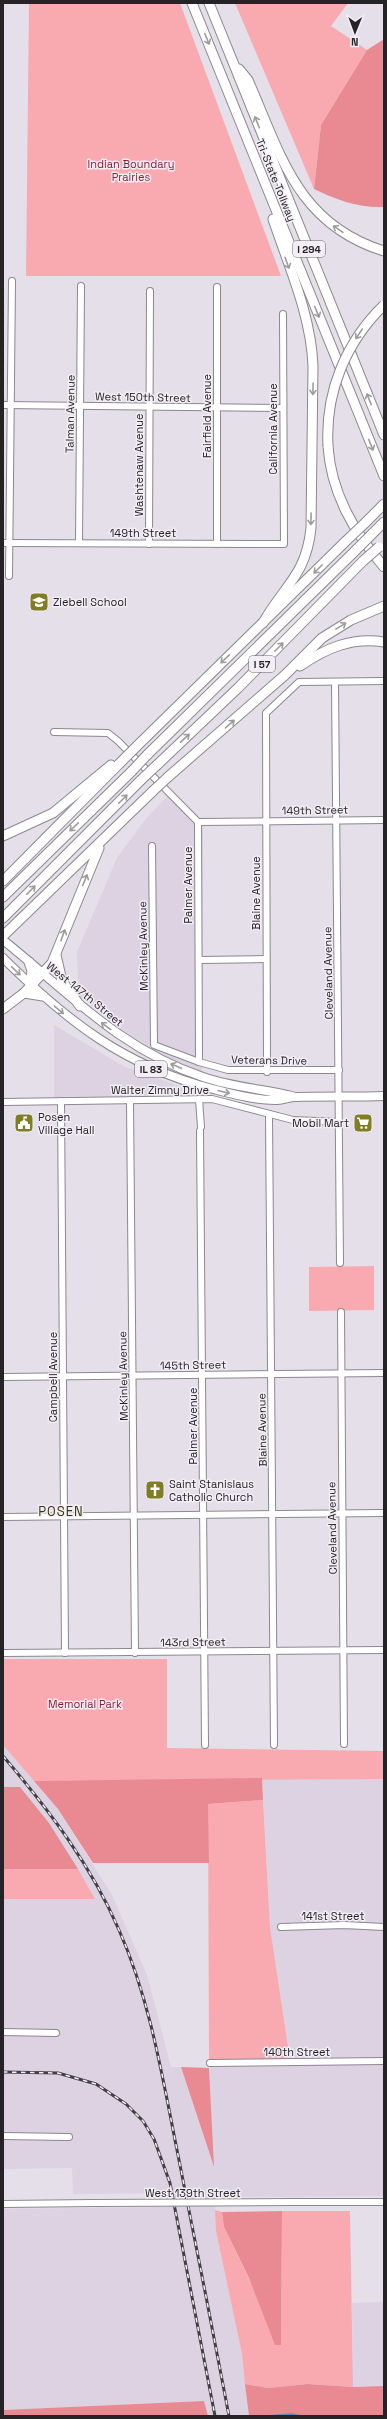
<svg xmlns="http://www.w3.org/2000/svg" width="387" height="2419" font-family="'Space Grotesk',sans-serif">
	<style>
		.built { fill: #dcd2e2 }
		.green { fill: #f8aab0 }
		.forest { fill: #e98a93 }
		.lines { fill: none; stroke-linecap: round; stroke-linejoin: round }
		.stream { stroke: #5e89b8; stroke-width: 1.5 }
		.minor-casing { stroke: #8d8790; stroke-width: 8 }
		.major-casing { stroke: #8d8790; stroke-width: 10 }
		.highway-casing { stroke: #8d8790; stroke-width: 11 }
		.minor { stroke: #fff; stroke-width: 6 }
		.major { stroke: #fff; stroke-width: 8 }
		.highway { stroke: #fff; stroke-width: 9 }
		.rail-casing { stroke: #423f43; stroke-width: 3 }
		.rail { stroke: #f3edf6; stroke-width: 1.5; stroke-dasharray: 4.5; stroke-linecap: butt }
		.minor-bridge-casing { stroke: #8d8790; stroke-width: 8; stroke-linecap: butt }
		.highway-bridge-casing { stroke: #8d8790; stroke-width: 11; stroke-linecap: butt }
		.minor-bridge { stroke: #fff; stroke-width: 6 }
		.highway-bridge { stroke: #fff; stroke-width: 9 }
		.oneway { stroke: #9d9c9d }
		.labels { text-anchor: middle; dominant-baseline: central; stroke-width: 3; stroke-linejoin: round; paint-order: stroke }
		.shield { fill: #f3edf6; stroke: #636064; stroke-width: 1 }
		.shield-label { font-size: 10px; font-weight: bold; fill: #252326 }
		.park-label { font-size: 11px; fill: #8b1c34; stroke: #f3edf6 }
		.street-label { font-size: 11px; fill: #252326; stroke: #f3edf6 }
		.poi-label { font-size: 11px; fill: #252326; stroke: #f3edf6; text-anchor: start }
		.quarter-label { font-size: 13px; letter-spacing: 1px; fill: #37350b; stroke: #f3edf6 }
	</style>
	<rect width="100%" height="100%" fill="#e5dfe9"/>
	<!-- built -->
	<g class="built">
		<path d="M172,791L197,815L203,825L202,1072L171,1060L121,1029L79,996L77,952L117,858L145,820Z"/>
		<path d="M54,1025L125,1067L184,1088V1096L54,1097Z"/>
		<path d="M3,1745L58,1809L112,1895L147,1975L171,2067H181L213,2165L209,2060L290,2059L270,1927L262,1778L384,1779V2196L215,2197L216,2231L242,2354L249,2416H208L204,2401L3,2410V2209L169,2207L164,2193L73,2194L72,2168L3,2169V1899L93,1898L49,1823L20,1787H3Z"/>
		<path d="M384,2302V2386L353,2387L352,2303Z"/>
	</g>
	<!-- green -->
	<g class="green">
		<path d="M29,3H180L281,276H26Z"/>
		<path d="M235,3H348L331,26L367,50L321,125L314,189Z"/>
		<path d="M374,1266V1310L309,1311V1267Z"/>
		<path d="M3,1659H167V1748L384,1751V1779L34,1781L3,1745Z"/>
		<path d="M263,1800L270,1927L290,2060H209L208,1804Z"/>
		<path d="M3,1869H78L95,1899H3Z"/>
		<path d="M215,2210L222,2212L224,2227L281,2345L282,2211H350L353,2387L308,2384L268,2388L245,2384L242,2354L216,2231Z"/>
	</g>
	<!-- forest -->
	<g class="forest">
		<path d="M384,39V207C358,208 337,200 314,189L321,125L367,50Z"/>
		<path d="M262,1778L263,1800L208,1804L209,1863H93L58,1809L34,1781Z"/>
		<path d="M3,1787H20L49,1823L78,1869H3Z"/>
		<path d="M181,2067L209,2068L214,2167Z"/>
		<path d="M282,2211L281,2345H275L249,2278L224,2227L222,2212Z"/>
		<path d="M245,2384L268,2388L308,2384L353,2387L384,2386V2416H249Z"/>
		<path d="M204,2401L208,2416H3V2410Z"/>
	</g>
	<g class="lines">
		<!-- stream -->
		<path class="stream" d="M266,2416L291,2414L302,2416"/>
		<!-- minor casing -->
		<g class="minor-casing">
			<g id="minor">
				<path d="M217,287V544"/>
				<path d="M3,405L283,408"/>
				<path d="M3,543L284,544L283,314"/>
				<path d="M79,543L81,286"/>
				<path d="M149,544L150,291"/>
				<path d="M9,576L12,281"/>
				<path d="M335,682L340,1263"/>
				<path d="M54,732L108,733L118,741L198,822L199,1062"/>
				<path d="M198,822L384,820"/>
				<path d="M152,846L154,1045L199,1062L228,1070H339"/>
				<path d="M199,960L266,959"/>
				<path d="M267,1072L266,713L299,682L384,681"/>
				<path d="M199,1099L201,1127"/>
				<path d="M130,1100L135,1653"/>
				<path d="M61,1101L65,1653"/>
				<path d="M3,1102L212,1099L293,1120L339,1122"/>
				<path d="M269,1115L274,1745"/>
				<path d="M200,1131L205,1745"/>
				<path d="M341,1312L344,1744"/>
				<path d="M3,1377L384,1373"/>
				<path d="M3,1517L384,1513"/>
				<path d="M3,1653L384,1650"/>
				<path d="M281,1927L344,1925L384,1927"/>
				<path d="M3,2032L56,2033"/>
				<path d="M210,2063L384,2061"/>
				<path d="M3,2136L69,2137"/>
				<path d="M292,2202H384"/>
				<path d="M3,2204L94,2203"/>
			</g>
		</g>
		<!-- major casing -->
		<g class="major-casing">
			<g id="major">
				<path d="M3,940C68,992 121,1050 203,1077C232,1087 262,1089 292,1096"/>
				<path d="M3,958C67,1021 124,1066 213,1089C233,1094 255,1100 275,1100C282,1100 289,1097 296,1097C325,1096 355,1097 384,1096"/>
			</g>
		</g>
		<!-- highway casing -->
		<g class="highway-casing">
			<g id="highway">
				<path d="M192,3L384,476"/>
				<path d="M209,3L384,435"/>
				<path d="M239,69L248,80C281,155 297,224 384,251"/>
				<path d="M328,446C331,493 354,532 384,567"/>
				<path d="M365,523L384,504"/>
				<path d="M370,536L384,522"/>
				<path d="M263,623C284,585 306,576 311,528L313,366C311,315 289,267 273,219"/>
				<path d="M300,666C326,648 352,637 384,642"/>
				<path d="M137,746L346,541"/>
				<path d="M147,755L355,551"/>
				<path d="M157,765L238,688L363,561"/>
				<path d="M168,777L285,675L322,638L351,620L384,606"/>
				<path d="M3,836L53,813L111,765"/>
				<path d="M3,881L119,764"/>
				<path d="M3,897L132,771"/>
				<path d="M3,918L141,780"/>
				<path d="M3,936L153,791"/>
				<path d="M56,955L62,981L80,1006"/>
				<path d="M29,962L32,971L30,985"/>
				<path d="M24,993L43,996"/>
				<path d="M3,1009L24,993L52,963L99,848"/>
			</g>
		</g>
		<!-- minor -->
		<use href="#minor" class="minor"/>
		<!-- major -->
		<use href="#major" class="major"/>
		<!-- highway -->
		<use href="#highway" class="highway"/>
		<!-- rail casing -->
		<g class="rail-casing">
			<g id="rail">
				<path d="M3,1756C49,1810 91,1865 119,1930C150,2000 162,2075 177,2150C195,2239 212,2327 229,2416"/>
				<path d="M3,2072L58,2073L96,2084L126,2104L143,2121L154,2139L170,2183L215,2416"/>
			</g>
		</g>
		<!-- rail -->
		<use href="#rail" class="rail"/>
		<!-- minor-bridge casing -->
		<g class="minor-bridge-casing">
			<path id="minor-bridge" d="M94,2203L292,2202"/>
		</g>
		<!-- highway-bridge casing -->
		<g class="highway-bridge-casing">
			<g id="highway-bridge">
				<path d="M328,446C325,392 346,342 384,305"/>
				<path d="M346,541L365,523"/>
				<path d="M355,551L370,536"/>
				<path d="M363,561L379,547"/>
				<path d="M119,764L137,746"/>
				<path d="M132,771L147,755"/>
				<path d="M141,780L157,765"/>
				<path d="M153,791L168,777"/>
			</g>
		</g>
		<!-- minor-bridge -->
		<use href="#minor-bridge" class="minor-bridge"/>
		<!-- highway-bridge -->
		<use href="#highway-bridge" class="highway-bridge"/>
	</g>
	<!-- one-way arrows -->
	<defs><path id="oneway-shaft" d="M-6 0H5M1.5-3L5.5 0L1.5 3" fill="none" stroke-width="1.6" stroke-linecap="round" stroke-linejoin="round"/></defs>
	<g class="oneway">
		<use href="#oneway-shaft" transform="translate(207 39) rotate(68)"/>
		<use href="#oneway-shaft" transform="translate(257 122) rotate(-112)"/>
		<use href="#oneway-shaft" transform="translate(338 229) rotate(-146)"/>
		<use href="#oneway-shaft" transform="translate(287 263) rotate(71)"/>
		<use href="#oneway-shaft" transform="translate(317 312) rotate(68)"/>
		<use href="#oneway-shaft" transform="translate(359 334) rotate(124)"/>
		<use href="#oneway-shaft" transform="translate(313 389) rotate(91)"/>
		<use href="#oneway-shaft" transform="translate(369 399) rotate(-112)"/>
		<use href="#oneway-shaft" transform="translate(371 445) rotate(68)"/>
		<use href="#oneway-shaft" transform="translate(311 519) rotate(91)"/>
		<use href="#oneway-shaft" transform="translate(318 569) rotate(135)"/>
		<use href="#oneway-shaft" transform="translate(341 626) rotate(-31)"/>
		<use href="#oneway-shaft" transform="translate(279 647) rotate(-45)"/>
		<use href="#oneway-shaft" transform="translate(225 659) rotate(136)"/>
		<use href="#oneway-shaft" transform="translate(230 724) rotate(-41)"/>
		<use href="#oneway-shaft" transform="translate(185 738) rotate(-43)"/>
		<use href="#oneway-shaft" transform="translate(123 799) rotate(-45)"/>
		<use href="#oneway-shaft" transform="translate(74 827) rotate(136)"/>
		<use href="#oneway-shaft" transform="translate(85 880) rotate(-68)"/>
		<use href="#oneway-shaft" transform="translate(31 890) rotate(-45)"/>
		<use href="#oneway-shaft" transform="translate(63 935) rotate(-70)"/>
		<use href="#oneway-shaft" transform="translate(16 971) rotate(44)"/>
		<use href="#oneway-shaft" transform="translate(59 1010) rotate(40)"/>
		<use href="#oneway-shaft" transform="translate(106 1026) rotate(-144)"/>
		<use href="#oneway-shaft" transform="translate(176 1066) rotate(-157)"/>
		<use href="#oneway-shaft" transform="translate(224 1092) rotate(14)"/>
	</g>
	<!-- icons -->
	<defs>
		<g id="school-square" transform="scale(1)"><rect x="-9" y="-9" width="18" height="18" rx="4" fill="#807d24" stroke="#f3edf6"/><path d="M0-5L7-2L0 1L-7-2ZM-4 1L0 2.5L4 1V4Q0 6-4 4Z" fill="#fff"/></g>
		<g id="civic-square" transform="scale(1)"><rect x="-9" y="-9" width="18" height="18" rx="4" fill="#807d24" stroke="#f3edf6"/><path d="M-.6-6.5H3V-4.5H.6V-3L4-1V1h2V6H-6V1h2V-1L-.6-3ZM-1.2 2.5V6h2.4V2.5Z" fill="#fff"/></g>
		<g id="supermarket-square" transform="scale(1)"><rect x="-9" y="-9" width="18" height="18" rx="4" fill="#807d24" stroke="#f3edf6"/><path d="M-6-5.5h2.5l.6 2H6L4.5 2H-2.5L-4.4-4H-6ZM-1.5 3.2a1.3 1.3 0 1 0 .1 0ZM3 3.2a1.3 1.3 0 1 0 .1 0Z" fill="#fff"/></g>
		<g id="church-square" transform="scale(1)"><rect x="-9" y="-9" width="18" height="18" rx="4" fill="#807d24" stroke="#f3edf6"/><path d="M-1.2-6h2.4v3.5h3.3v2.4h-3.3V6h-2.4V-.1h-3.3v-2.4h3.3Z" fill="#fff"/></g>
	</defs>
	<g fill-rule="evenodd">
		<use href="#school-square" x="39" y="602"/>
		<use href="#civic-square" x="24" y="1123"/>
		<use href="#supermarket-square" x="363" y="1123"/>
		<use href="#church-square" x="155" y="1490"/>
	</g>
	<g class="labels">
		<!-- shield labels -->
		<g class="shield">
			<rect x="293" y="241" width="32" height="16" rx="3"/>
			<rect x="249" y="656" width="26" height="16" rx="3"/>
			<rect x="135" y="1061" width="32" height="16" rx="3"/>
		</g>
		<g class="shield-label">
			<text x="309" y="249">I 294</text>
			<text x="262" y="664">I 57</text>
			<text x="151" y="1069">IL 83</text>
		</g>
		<!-- park labels -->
		<g class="park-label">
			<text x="131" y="164">Indian Boundary<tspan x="131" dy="13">Prairies</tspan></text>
			<text x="85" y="1704">Memorial Park</text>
		</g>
		<!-- street labels -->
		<g class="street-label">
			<text transform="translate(276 180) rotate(68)">Tri-State Tollway</text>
			<text transform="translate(143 397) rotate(1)">West 150th Street</text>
			<text transform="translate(70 414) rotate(-89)">Talman Avenue</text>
			<text transform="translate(207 416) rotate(-90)">Fairfield Avenue</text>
			<text transform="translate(273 429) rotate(-90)">California Avenue</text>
			<text transform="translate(139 465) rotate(-90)">Washtenaw Avenue</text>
			<text x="143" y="533">149th Street</text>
			<text transform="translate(315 810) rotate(-1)">149th Street</text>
			<text transform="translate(188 885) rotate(-90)">Palmer Avenue</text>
			<text transform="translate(256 893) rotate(-90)">Blaine Avenue</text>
			<text transform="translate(143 946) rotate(-91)">McKinley Avenue</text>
			<text transform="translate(328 973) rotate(-91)">Cleveland Avenue</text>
			<text transform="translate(85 994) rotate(39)">West 147th Street</text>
			<text transform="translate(269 1060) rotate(1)">Veterans Drive</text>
			<text x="160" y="1090">Walter Zimny Drive</text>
			<text transform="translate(193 1365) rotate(-1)">145th Street</text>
			<text transform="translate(123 1376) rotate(-91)">McKinley Avenue</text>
			<text transform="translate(53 1377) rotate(-90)">Campbell Avenue</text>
			<text transform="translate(193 1426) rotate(-90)">Palmer Avenue</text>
			<text transform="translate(262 1430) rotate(-91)">Blaine Avenue</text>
			<text transform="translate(332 1528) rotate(-91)">Cleveland Avenue</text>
			<text transform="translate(193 1642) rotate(-1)">143rd Street</text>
			<text x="333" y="1916">141st Street</text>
			<text x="297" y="2052">140th Street</text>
			<text x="193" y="2193">West 139th Street</text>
		</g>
		<!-- poi labels -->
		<g class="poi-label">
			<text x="53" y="602">Ziebell School</text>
			<text x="38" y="1117">Posen<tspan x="38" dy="13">Village Hall</tspan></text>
			<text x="349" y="1123" text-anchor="end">Mobil Mart</text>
			<text x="169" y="1484">Saint Stanislaus<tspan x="169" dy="13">Catholic Church</tspan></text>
		</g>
		<!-- quarter labels -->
		<g class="quarter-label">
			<text x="61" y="1511">POSEN</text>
		</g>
	</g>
	<!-- border -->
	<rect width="387" height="2419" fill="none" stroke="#252326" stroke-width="8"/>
	<!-- north arrow -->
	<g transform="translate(355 32) rotate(181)" stroke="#f3edf6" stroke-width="3" paint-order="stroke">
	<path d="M0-3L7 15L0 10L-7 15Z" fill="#252326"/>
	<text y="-6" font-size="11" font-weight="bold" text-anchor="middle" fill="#252326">N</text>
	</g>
</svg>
